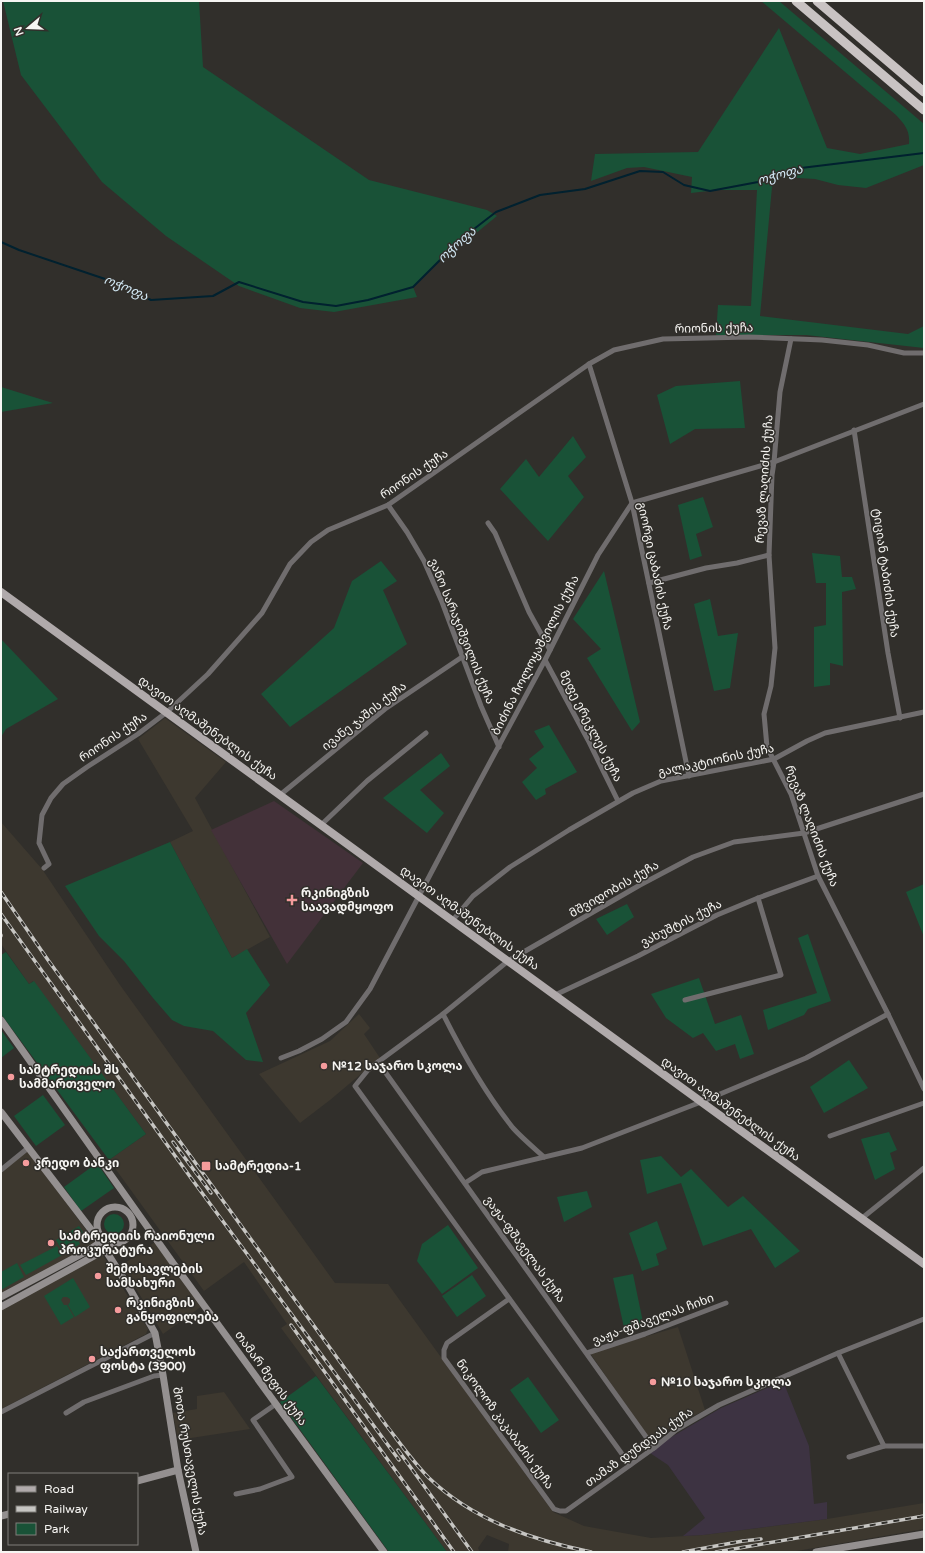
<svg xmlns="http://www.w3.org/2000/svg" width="925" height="1553" font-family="'Varela Round','Noto Sans Georgian',sans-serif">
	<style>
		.built { fill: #3d382f }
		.industrial { fill: #3d3342 }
		.medical { fill: #433139 }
		.green { fill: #195237 }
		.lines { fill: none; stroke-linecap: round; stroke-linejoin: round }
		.stream { stroke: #01212f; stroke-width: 2 }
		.street { stroke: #706d6e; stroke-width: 5 }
		.secondary { stroke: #949090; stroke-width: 7 }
		.primary { stroke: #b0aaab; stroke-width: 8 }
		.highway { stroke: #c9c3c3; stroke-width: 9 }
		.rail-casing { stroke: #c6c5c2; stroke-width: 3.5 }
		.rail { stroke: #312f2b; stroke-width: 2; stroke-dasharray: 6; stroke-linecap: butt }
		.poi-dot { fill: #f59b9c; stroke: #312f2b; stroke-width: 1.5 }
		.labels { text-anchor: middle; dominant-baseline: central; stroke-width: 3; stroke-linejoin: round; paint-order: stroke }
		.street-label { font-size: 12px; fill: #f6f5f2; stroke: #312f2b }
		.poi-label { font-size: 12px; font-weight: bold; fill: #f6f5f2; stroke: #312f2b; text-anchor: start }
		.water-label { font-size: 13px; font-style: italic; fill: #d1e7f3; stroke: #312f2b }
	</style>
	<rect width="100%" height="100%" fill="#312f2b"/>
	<!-- built -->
	<g class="built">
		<path d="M165,718L226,762L195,798L270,937L232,958L170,842L193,831L138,739Z"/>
		<path d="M1,822L42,869L120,985L335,1283L388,1284L553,1512L584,1526L651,1538L703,1535L827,1519L924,1503V1529L791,1552H508L509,1544L487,1535L478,1548L480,1552H447L281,1328L287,1324L244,1262L204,1291L109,1160L146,1134L33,981L29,984L1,944Z"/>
		<path d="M359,1014L370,1028L364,1034L380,1058L330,1100L300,1123L259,1074L330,1041Z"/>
		<path d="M27,1150L95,1242L1,1295V1173Z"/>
		<path d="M155,1242L202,1306L163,1334L122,1265Z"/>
		<path d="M102,1254L148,1329L146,1334L1,1409V1309Z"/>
		<path d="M678,1327L705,1410L649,1439L590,1353Z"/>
		<path d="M224,1392L250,1429L178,1440L173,1413L197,1409V1396Z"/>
	</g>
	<!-- industrial -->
	<path class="industrial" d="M783,1381L809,1446L814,1504L827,1502V1519L703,1535L683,1536L705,1518L668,1465L650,1453L663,1442L721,1408Z"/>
	<!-- medical -->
	<path class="medical" d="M274,801L363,863L287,964L211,830Z"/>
	<!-- green -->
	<g class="green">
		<path d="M3,1H199L203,67L369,180L487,210L497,216L464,243L461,239L413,287L417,297L334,312L300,308L239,286L166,236L102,182L21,75Z"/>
		<path d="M761,1H779L924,124V165L866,188L838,185L815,179L781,177L772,187L760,316L908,334L924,326V348L806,335H716L718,305L751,306L757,190H717L691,193L692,177L644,167L627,168L591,181L595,154L698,152L779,28L827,148L860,154L909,144C910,130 905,125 896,115Z"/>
		<path d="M740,381L745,428L695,429L670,444L657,395L676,386Z"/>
		<path d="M1,387L53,403L1,412Z"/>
		<path d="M573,436L586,457L568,476L584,497L548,541L500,489L526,459L539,477Z"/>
		<path d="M703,497L713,527L696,534L702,556L690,560L678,505Z"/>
		<path d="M812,553L840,556L842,577H852L856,589L842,592L843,666L830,663V685L814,687V627L826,625V583H816Z"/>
		<path d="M381,561L397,581L383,590L407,644L290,727L261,694L334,628L352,581Z"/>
		<path d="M604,571L640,722L632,731L587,658L601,649L573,619Z"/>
		<path d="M710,599L718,636L738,633L730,688L714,691L694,604Z"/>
		<path d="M1,639L58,699L6,729L1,737Z"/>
		<path d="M549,725L577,772L545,789L546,794L536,800L522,782L537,768L529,759L544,747L534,731Z"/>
		<path d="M441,753L450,766L420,790L444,813L427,833L383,798Z"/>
		<path d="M170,842L232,958L247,949L270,985L246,1013L263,1062L246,1060L213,1031L184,1026L172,1020L153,998L124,961L99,936L65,886Z"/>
		<path d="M924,884V937L906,892Z"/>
		<path d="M627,904L634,917L607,935L596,919Z"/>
		<path d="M808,934L831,1001L808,1009L804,1015L768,1030L763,1010L817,993L798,938Z"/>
		<path d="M6,952L29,984L34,981L146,1134L109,1160L1,1014V955Z"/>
		<path d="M699,978L715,1024L741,1015L754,1054L740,1059L735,1044L716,1051L703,1033L693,1038L666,1018L651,994Z"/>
		<path d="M1,1030L14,1048L1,1058Z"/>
		<path d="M849,1060L868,1088L824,1113L810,1087Z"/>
		<path d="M43,1095L65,1125L36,1146L14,1116Z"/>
		<path d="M889,1132L897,1150L890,1153L895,1169L875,1180L861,1139Z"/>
		<path d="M661,1156L681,1177L691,1169L728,1207L743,1196L800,1251L775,1268L751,1229L703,1246L681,1183L647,1194L640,1160Z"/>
		<path d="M97,1163L114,1188L81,1211L64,1187Z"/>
		<path d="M587,1191L592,1207L564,1222L557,1197Z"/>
		<circle cx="114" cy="1224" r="10"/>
		<path d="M657,1221L667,1249L656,1254L659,1265L642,1271L629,1233Z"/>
		<path d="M448,1225L478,1268L442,1294L417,1261L422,1244Z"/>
		<path d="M79,1226L88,1240L85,1242L81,1236L77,1238L80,1244L64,1254L56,1240Z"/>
		<path d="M57,1246L62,1255L26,1275L20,1265Z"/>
		<path d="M17,1263L24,1277L1,1290V1272Z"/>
		<path d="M633,1274L644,1327L625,1332L613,1278Z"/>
		<path d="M472,1275L486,1296L457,1317L442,1296Z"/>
		<path d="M73,1278L90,1307L75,1317L68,1305L70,1302V1299L67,1297H63L61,1300L64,1305H67L74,1317L61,1325L44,1296Z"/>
		<path d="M316,1376L447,1552H389L280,1402Z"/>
		<path d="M528,1377L559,1420L541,1433L510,1390Z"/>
	</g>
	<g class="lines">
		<!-- stream -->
		<path class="stream" d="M1,242L19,250L111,281L151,300L213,296L239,282L303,302L336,306L368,300L413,287L461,239L496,212L540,195L585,189L640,171L663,172L684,185L710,191L758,182L801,168L924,153"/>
		<!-- street -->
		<g class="street">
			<path d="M791,339L780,392L774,462L772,475L769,555L775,648L771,686L764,714L767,747L791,794L818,876L888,1014L924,1089"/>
			<path d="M589,364L632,503L689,776"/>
			<path d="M854,430L888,653L900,718"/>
			<path d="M388,505L407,532L424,561L442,602L481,706L499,747"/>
			<path d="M488,523L495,533L529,612L550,650"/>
			<path d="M649,583L706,568L737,563L769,555"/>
			<path d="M545,660L588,740L618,801"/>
			<path d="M280,795L385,709L462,657"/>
			<path d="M321,825L367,781L426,733"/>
			<path d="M44,868L49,864L39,843L42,815L51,798L63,784L87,767L138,734L167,712L208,674L262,613L290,564L311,542L328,530L388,505L589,364L614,350L663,339L749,337L822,340L868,345L904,353H924"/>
			<path d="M452,921L473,896L510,867L569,830L633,793L661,781L774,759L807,741L825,733L924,712"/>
			<path d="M555,995L638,956L717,915L758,898L818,876"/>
			<path d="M685,1000L781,975L758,898"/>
			<path d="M443,1014C463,1054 485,1093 513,1128C522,1138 534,1148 544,1157"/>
			<path d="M281,1058L299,1051L322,1039L346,1022L370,989L460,818L545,660L598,555L632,503L774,462L924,404"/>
			<path d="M378,1062L654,1448"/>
			<path d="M830,1136L924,1103"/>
			<path d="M1,1170L28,1148"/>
			<path d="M465,1183L482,1172L582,1148L701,1102L806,1058L888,1014"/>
			<path d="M861,1219L924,1168"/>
			<path d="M509,1299L447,1343L444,1350V1358L554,1509L560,1511H566L654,1448L676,1430L719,1405L838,1353L924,1319"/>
			<path d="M587,1353L645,1334L726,1303"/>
			<path d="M838,1353L884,1446"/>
			<path d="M1,1412L155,1333"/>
			<path d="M66,1413L84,1402L154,1376L163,1375"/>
			<path d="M849,1457L884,1446H924"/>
			<path d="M630,1465L355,1086L368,1070L378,1062L443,1014L508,961L640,885L693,857L734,842L804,833L924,794"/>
			<path d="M236,1494L260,1489L292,1477L253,1420L276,1404"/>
		</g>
		<!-- secondary -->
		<g class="secondary">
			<path d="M1,1020L173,1263L384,1552"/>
			<path d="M1,1112L99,1240L127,1284L155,1333L163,1375L178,1470L196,1552"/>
			<circle cx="115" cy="1225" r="18"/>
			<path d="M1,1297L89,1250L98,1244L99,1240"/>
			<path d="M1,1307L105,1250L113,1242"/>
			<path d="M137,1481L178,1470"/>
			<path d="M1,1516L9,1514"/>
			<path d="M816,1552L924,1534"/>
		</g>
		<!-- primary -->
		<path class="primary" d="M1,592L924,1264"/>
		<!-- highway -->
		<g class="highway">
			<path d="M796,1L924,110"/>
			<path d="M817,1L924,92"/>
		</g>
		<!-- rail casing -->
		<g class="rail-casing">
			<g id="rail">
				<path d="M1,892L48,960L386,1425C400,1443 413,1462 429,1478C473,1520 532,1540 591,1552"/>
				<path d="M1,914L191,1178L399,1460"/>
				<path d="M1,935V936"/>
				<path d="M173,1142L211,1193"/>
				<path d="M291,1325L454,1552"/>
				<path d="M398,1450L472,1552"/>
				<path d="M683,1552L743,1541L761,1539"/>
				<path d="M716,1552L924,1516"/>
			</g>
		</g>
		<!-- rail -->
		<use href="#rail" class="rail"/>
	</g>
	<!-- markers -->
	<g class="poi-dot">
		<path d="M290 894h4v4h4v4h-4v4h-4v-4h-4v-4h4z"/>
		<circle cx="324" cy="1066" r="4"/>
		<circle cx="11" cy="1077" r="4"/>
		<circle cx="26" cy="1163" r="4"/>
		<rect x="201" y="1161" width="10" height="10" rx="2"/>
		<circle cx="51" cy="1243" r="4"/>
		<circle cx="98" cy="1276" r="4"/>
		<circle cx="118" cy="1310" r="4"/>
		<circle cx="92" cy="1359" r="4"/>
		<circle cx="653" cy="1382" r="4"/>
	</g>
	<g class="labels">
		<!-- street labels -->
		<g class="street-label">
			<text transform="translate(714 328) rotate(-1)">რიონის ქუჩა</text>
			<text transform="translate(414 474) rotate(-34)">რიონის ქუჩა</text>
			<text transform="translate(764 479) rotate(-86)">რევაზ ლაღიძის ქუჩა</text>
			<text transform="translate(655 566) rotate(78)">გიორგი ცაბაძის ქუჩა</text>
			<text transform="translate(886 573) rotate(82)">ტიციან ტაბიძის ქუჩა</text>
			<text transform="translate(462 631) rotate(68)">ვანო სარაჯიშვილის ქუჩა</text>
			<text transform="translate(535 655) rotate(-63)">ბიძინა ჩოლოყაშვილის ქუჩა</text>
			<text transform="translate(364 716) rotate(-38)">ივანე ჯაშის ქუჩა</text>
			<text transform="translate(591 726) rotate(63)">მეფე ერეკლეს ქუჩა</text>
			<text transform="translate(208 728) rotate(36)">დავით აღმაშენებლის ქუჩა</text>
			<text transform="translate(113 737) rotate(-34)">რიონის ქუჩა</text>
			<text transform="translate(716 760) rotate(-12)">გალაკტიონის ქუჩა</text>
			<text transform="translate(812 826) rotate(69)">რევაზ ლაღიძის ქუჩა</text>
			<text transform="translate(614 889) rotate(-30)">მშვიდობის ქუჩა</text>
			<text transform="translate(470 918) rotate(36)">დავით აღმაშენებლის ქუჩა</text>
			<text transform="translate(681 923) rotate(-27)">ვახუშტის ქუჩა</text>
			<text transform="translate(731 1109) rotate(36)">დავით აღმაშენებლის ქუჩა</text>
			<text transform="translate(525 1249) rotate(54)">ვაჟა-ფშაველას ქუჩა</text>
			<text transform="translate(653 1319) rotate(-20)">ვაჟა-ფშაველას ჩიხი</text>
			<text transform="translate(271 1378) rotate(54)">თამარ მეფის ქუჩა</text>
			<text transform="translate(505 1424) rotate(54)">ნიკოლოზ კაკაბაძის ქუჩა</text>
			<text transform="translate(639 1447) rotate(-35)">თამაზ დუნდუას ქუჩა</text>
			<text transform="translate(190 1461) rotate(80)">შოთა რუსთაველის ქუჩა</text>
		</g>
		<!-- poi labels -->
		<g class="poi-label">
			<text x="301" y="893">რკინიგზის<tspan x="301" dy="14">საავადმყოფო</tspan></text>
			<text x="332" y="1066">№12 საჯარო სკოლა</text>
			<text x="19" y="1070">სამტრედიის შს<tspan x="19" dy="14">სამმართველო</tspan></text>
			<text x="34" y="1163">კრედო ბანკი</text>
			<text x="215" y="1166">სამტრედია-1</text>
			<text x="59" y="1236">სამტრედიის რაიონული<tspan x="59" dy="14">პროკურატურა</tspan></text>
			<text x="106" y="1269">შემოსავლების<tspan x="106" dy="14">სამსახური</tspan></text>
			<text x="126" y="1303">რკინიგზის<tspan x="126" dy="14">განყოფილება</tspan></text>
			<text x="100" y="1352">საქართველოს<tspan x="100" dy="14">ფოსტა (3900)</tspan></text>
			<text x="661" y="1382">№10 საჯარო სკოლა</text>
		</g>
		<!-- water labels -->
		<g class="water-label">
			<text transform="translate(780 175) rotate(-16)">ოჭოფა</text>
			<text transform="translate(457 245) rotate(-42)">ოჭოფა</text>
			<text transform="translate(126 288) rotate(23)">ოჭოფა</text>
		</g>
	</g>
	<!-- border -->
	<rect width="925" height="1553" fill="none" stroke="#f6f5f2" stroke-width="4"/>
	<!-- legend -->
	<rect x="8" y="1473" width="130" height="72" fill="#312f2b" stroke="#807e7b"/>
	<rect x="16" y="1486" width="20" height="6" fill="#b0aaab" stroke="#807e7b"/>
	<text x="44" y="1493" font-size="12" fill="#f6f5f2">Road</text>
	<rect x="16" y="1506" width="20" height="6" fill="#c6c5c2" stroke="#807e7b"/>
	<text x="44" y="1513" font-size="12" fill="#f6f5f2">Railway</text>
	<rect x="16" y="1523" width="20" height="12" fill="#195237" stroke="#807e7b"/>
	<text x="44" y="1533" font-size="12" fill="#f6f5f2">Park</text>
	<!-- north arrow -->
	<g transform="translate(28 28) rotate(251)" stroke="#312f2b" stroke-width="3" paint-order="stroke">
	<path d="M0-3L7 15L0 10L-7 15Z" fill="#f6f5f2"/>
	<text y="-6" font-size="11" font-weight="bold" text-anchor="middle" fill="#f6f5f2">N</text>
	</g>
</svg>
